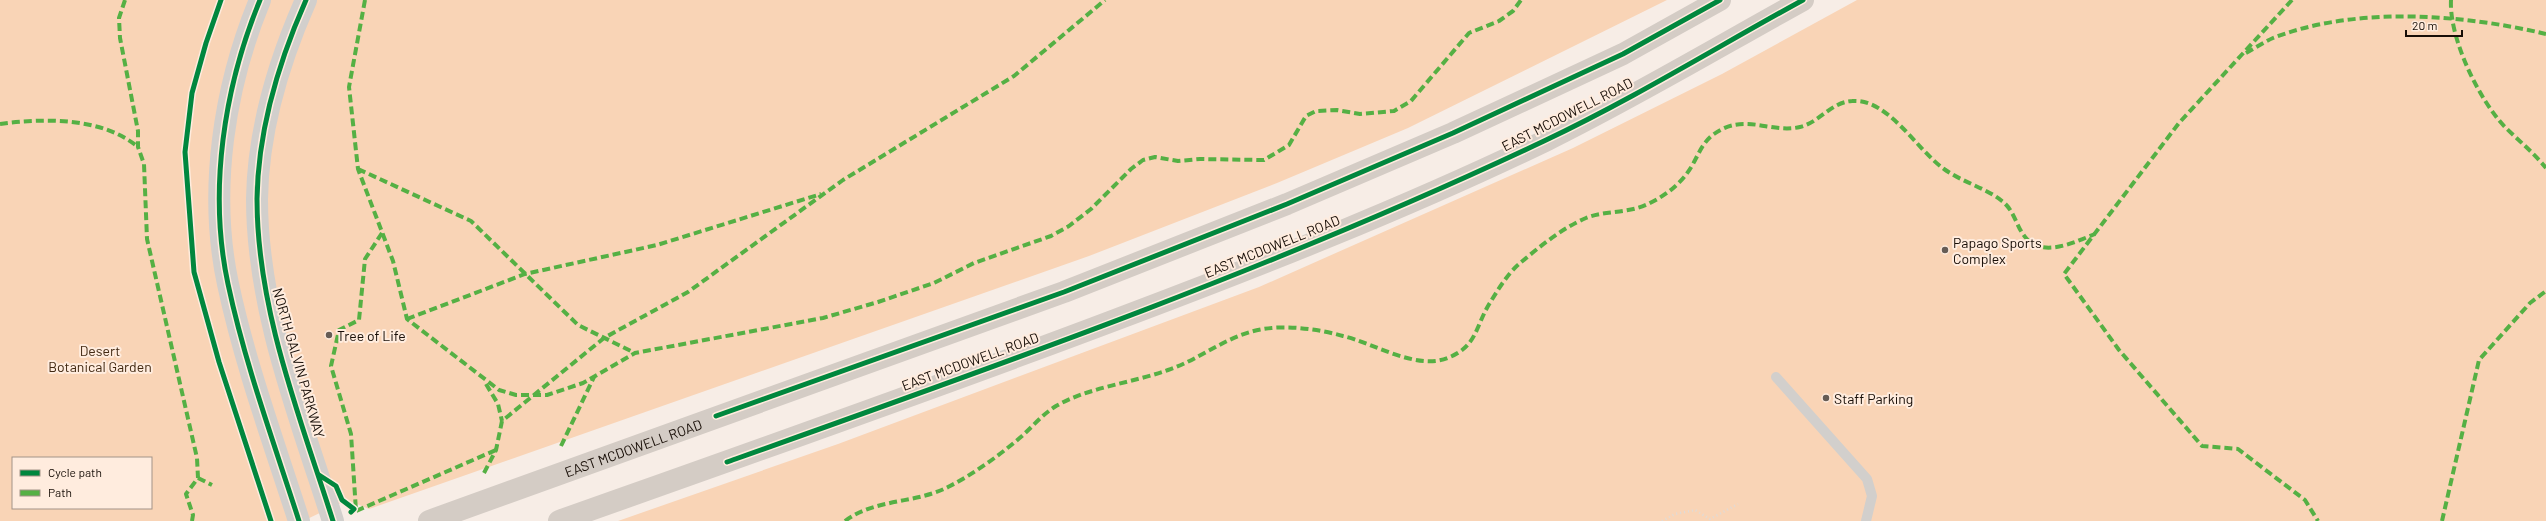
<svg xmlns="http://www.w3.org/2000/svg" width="2546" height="521" font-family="Barlow,sans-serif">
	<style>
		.green { fill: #f9d4b6; fill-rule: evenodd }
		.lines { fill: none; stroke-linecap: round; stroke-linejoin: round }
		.path { stroke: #dedbd9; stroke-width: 2.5; stroke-dasharray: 1 3; stroke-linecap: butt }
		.lane { stroke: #d2cfcc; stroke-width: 10 }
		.secondary { stroke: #d2cfcc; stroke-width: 22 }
		.primary { stroke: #d4ccc5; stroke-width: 22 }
		.quiet { stroke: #55b044; stroke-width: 4; stroke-dasharray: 8 4; stroke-linecap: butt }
		.cycleway-casing { stroke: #ffecde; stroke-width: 8 }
		.cycleway { stroke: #00873e; stroke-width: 5 }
		.poi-dot { fill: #665c55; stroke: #ffecde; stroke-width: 1.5 }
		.labels { text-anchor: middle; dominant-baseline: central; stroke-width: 4; stroke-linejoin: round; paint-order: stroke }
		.street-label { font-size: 14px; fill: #180e07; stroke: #ffecde }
		.poi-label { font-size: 14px; fill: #180e07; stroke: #ffecde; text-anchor: start }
		.park-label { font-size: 14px; fill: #412811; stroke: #ffecde }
	</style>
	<rect width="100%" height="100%" fill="#f7ede6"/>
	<!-- green -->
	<g class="green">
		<path d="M0,0H1667L1408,128L1277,183L1089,256L369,509L347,500L303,521H0ZM13,458H151V508H13Z"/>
		<path d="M1857,0H2546V521H618L838,444L1259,287L1573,148L1722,74Z"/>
	</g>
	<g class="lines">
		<!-- path -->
		<path class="path" d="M1662,521L1675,514L1695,510L1710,519L1738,504"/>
		<!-- lane -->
		<path class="lane" d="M1776,377L1867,479L1872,496L1866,521"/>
		<!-- secondary -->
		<g class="secondary">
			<path d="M260,0C224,87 208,191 228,284C245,364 274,443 299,521"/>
			<path d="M306,0C279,61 258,131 257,199C257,310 300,417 333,521"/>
		</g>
		<!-- primary -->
		<g class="primary">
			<path id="s1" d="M429,521L1064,292L1287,204L1453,133L1623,54L1720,0"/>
			<path d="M559,521C745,455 930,390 1115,320C1261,265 1406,208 1547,140C1634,97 1718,47 1803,0"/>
		</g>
		<!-- quiet -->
		<g class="quiet">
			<path d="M125,0L119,18L120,38L138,131V147L144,164L147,239L197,458L198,478L186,494L193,515L192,521"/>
			<path d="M365,0L349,87L358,169L393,261L407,319L499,390L516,395H547L583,383L635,353L823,318L878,302L934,283L974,263L1051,236L1069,226L1091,209L1131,169L1143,160L1155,157L1178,161L1200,159L1264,160L1289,145L1306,116L1316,111L1337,110L1360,114L1394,111L1411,101L1469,33L1499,21L1513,11L1521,0"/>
			<path d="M2292,0L2179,123L2064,274L2119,350L2202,446L2238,449L2305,500L2318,521"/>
			<path d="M2451,0C2449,38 2479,100 2505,127C2519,141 2533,152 2546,168"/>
			<path d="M2246,53C2255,48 2264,42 2273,38C2355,6 2462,14 2546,34"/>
			<path d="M0,124C44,118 102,117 138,147"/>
			<path d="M358,169L471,221L578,325L635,353"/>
			<path d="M382,233L365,259L359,320L339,330L331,366L351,434L356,511L496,450"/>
			<path d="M407,319L525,274L657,245L821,194"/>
			<path d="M486,384L498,404L502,421"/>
			<path d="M561,446L594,377"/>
			<path d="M484,473L496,450L502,421L604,338L688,292L843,180L1014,76L1105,0"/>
			<path d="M198,478L212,485"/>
			<path d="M845,521C876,498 917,504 950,486C975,473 1000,455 1022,436C1033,426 1043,414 1056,406C1089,387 1132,383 1168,370C1201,359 1227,335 1263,329C1288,325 1318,329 1343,336C1374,343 1418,372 1450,357C1476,346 1476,327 1488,306C1496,293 1507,274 1519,264C1538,248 1562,228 1586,218C1606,210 1629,214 1650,203C1668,194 1683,182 1693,164C1699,153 1703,142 1714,134C1745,112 1770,134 1800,127C1820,122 1831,102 1852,101C1888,98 1917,150 1944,169C1962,182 1986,188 2002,201C2015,211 2016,227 2026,238C2043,258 2075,242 2095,234"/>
			<path d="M2442,521L2479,360L2530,303L2546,291"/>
		</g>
		<!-- cycleway casing -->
		<g class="cycleway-casing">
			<g id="cycleway">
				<path d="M221,0L206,43L192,93L185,152L194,272L219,362L271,521"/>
				<path d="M260,0C224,87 208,191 228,284C245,364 274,443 299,521"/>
				<path d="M306,0C279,61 258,131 257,199C257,310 300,417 333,521"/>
				<path d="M716,416L1064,292L1287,204L1453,133L1623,54L1720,0"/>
				<path d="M727,462C1003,364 1280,266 1544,141C1633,99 1717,47 1803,0"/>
				<path d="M319,475L336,486L342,500L354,509L351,512"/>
			</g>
		</g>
		<!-- cycleway -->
		<use href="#cycleway" class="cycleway"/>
	</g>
	<!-- markers -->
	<g class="poi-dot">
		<circle cx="1945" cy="250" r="4"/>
		<circle cx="329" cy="335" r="4"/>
		<circle cx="1826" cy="398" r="4"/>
	</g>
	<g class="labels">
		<!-- street labels -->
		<g class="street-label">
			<text transform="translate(1567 114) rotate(-27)">EAST MCDOWELL ROAD</text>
			<text transform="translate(1272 246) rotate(-22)">EAST MCDOWELL ROAD</text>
			<text transform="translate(970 361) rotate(-20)">EAST MCDOWELL ROAD</text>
			<text transform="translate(299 363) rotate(74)">NORTH GALVIN PARKWAY</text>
			<text stroke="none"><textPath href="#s1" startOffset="217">EAST MCDOWELL ROAD</textPath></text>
		</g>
		<!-- poi labels -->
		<g class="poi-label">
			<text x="1953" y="242">Papago Sports<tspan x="1953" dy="16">Complex</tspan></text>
			<text x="337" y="335">Tree of Life</text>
			<text x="1834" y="398">Staff Parking</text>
		</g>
		<!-- park labels -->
		<g class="park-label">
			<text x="100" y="350">Desert<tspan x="100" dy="16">Botanical Garden</tspan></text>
		</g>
	</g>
	<!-- legend -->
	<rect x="12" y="457" width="140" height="52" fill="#ffecde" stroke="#a39388"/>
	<rect x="20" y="470" width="20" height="6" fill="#00873e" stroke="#a39388"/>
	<text x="48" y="477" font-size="12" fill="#180e07">Cycle path</text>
	<rect x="20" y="490" width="20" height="6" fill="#55b044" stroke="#a39388"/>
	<text x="48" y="497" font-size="12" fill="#180e07">Path</text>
	<!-- scale -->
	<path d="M2406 30v6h56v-6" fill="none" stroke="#180e07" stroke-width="2"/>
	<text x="2412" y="30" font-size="12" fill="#180e07" stroke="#ffecde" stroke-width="3" paint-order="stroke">20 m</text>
</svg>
